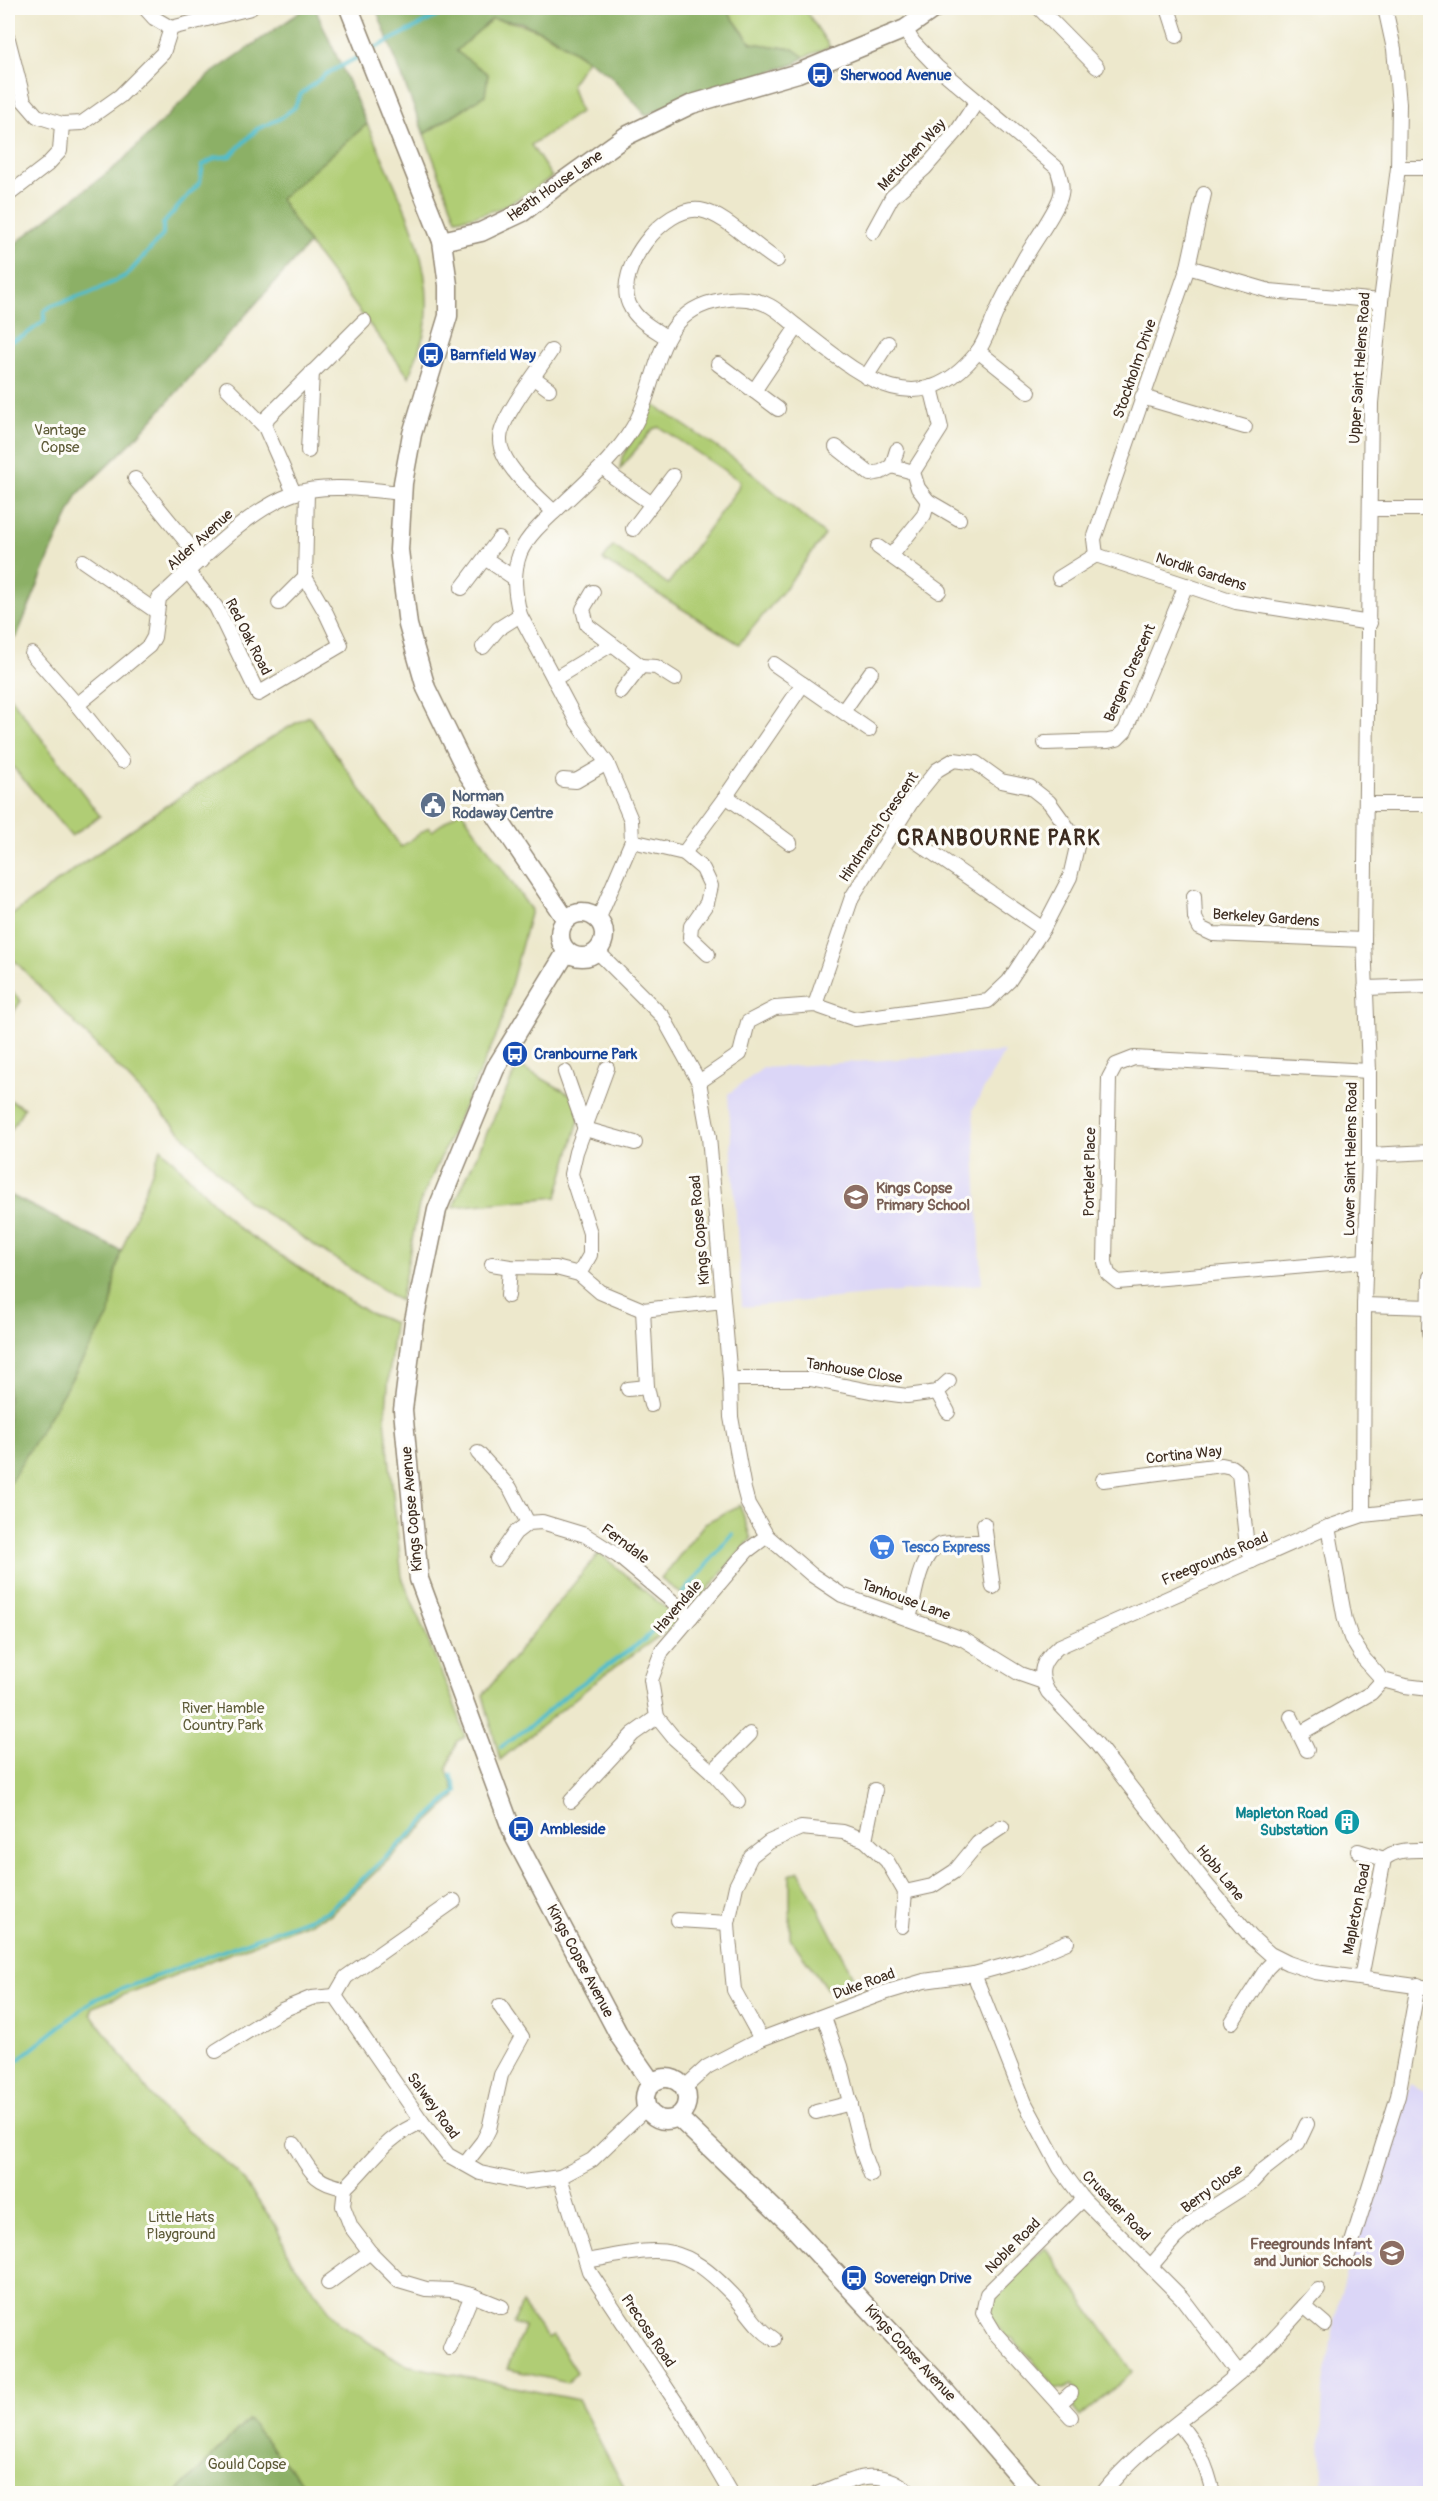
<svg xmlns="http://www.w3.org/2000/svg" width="1438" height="2501" font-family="Pangolin,sans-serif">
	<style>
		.built { fill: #dbd6f7 }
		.green { fill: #b0cd74; stroke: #767c49; stroke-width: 1.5 }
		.forest { fill: #8cb066; stroke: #646d42; stroke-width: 1.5 }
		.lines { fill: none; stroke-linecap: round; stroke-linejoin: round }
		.stream { stroke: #51bdcc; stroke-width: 4 }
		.minor-casing { stroke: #948975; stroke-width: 16 }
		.tertiary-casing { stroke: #948975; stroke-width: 21 }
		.minor { stroke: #fff; stroke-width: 14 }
		.tertiary { stroke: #fff; stroke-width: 18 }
		.labels { text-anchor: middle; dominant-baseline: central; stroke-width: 6; stroke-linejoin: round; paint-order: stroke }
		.transit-label { font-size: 15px; font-weight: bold; fill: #164399; stroke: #fdfcf7; text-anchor: start }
		.street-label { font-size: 15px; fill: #3b2a1e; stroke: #fdfcf7 }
		.park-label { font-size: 15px; fill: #5e5b38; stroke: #fdfcf7 }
		.service-label { font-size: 15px; font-weight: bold; fill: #4e5e75; stroke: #fdfcf7; text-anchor: start }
		.education-label { font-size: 15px; font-weight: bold; fill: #785e54; stroke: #fdfcf7; text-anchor: start }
		.shop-label { font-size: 15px; font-weight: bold; fill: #366cbe; stroke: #fdfcf7; text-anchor: start }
		.culture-label { font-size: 15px; font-weight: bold; fill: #0d838f; stroke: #fdfcf7; text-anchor: end }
		.district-label { font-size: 21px; font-weight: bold; letter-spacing: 1.5px; fill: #3b2a1e; stroke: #fdfcf7 }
	</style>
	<rect width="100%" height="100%" fill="#fdfcf7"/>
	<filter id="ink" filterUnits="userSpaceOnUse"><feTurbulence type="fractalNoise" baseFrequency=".0167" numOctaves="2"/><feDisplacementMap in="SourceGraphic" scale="12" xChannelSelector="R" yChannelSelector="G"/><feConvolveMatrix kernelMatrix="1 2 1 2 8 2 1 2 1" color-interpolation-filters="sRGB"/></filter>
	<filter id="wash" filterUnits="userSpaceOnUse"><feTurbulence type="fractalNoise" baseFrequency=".008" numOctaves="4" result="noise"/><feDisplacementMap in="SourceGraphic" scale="24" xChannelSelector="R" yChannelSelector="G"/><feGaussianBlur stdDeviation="1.35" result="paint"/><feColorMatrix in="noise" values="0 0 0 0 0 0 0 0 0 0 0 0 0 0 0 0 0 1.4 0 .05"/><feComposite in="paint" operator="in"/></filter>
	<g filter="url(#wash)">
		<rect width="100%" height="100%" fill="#ede8cc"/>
		<!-- built -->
		<g class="built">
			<path d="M1004,1052L973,1109L982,1284L742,1307L728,1094L763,1068Z"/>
			<path d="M1411,2084L1430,2094V2493L1324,2494L1321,2441L1323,2390L1338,2302L1369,2203Z"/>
		</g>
		<!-- green -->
		<g class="green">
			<path d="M725,8H804L830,47L804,57L793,49L751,43Z"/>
			<path d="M492,19C535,24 552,36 587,60L571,84L580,112L531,145L552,177C515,201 501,213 456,219L424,134L485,95L488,74L456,51Z"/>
			<path d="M367,124C393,183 438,262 425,329C422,345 414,361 409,377L309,244L280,199Z"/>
			<path d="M654,405L739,462L825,535L784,590L739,644L603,560L613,546L668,584L737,490L740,481L659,427L653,429L620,469L622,457Z"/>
			<path d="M8,694L100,816L71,836L8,761Z"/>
			<path d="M309,716L401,847L429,827L432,831L461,810L531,910L499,1030L419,1205L400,1301L248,1202L8,954V918C77,867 147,817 219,771C249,752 278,732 309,716Z"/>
			<path d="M8,987L21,1001L8,1020Z"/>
			<path d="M518,1065L584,1102L557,1197L453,1207Z"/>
			<path d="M8,1099L24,1108L8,1135Z"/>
			<path d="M161,1148L237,1227L367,1312L394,1323L385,1419L402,1577L459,1716L465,1737L457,1741L447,1770L456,1796L331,1914L93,2007L91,2014L160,2107L238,2173L275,2224L291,2260L340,2324L406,2365L578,2400L627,2493H311L248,2420L176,2493H8V1197L121,1252Z"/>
			<path d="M740,1505L751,1539L695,1604L661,1579L705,1523Z"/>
			<path d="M599,1553L681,1621L605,1674L500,1760L483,1695Z"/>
			<path d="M799,1871L853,1977L827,1989L790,1938V1875Z"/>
			<path d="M1045,2247L1133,2372L1080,2417L1073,2408L1078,2392L1072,2385L1064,2389L1051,2388V2381L1012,2338L1006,2337L993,2321L990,2311L992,2297Z"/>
			<path d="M522,2304L548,2339L553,2336L576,2372L568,2383L507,2369L524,2327L513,2323Z"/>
		</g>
		<!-- forest -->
		<g class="forest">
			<path d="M306,8H315L367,124L280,199L309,244L133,441L78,494L53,548L17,636L8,642V249L120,163L209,75Z"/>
			<path d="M376,8H725L751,43L793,49L804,57L795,64L692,96L646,115L609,74L550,35L520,22L492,19L456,51L488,74L485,95L424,134Z"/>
			<path d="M8,1194L121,1251L115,1275L110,1314L8,1486Z"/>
			<path d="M248,2420L311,2493H176Z"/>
		</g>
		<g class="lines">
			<!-- stream -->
			<g class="stream">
				<path d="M371,50L453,8"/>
				<path d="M8,342L24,336L44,321V311L52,306L95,291L127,275L163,235V224L200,182L203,165L215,158L230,156L257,129L279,119L294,108L301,94L326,74L362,55"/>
				<path d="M683,1594L732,1534"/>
				<path d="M501,1747L533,1724L571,1691L644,1640L666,1618"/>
				<path d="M8,2068L93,2000L328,1911L457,1791L451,1775"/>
			</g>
		</g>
	</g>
	<g filter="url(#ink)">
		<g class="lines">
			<!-- minor casing -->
			<g class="minor-casing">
				<g id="minor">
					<path d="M145,8L154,18L171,28"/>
					<path d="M1039,8L1097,67"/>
					<path d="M1168,8L1177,36"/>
					<path d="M171,28L251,8"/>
					<path d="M8,39L24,101L37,116L62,124L82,123L120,96L163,53L171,28"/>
					<path d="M1398,168H1430"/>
					<path d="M8,195L47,165L60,151L62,124"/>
					<path d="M873,232L892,197L925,168L958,130L977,101"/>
					<path d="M1188,267L1270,291L1381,301"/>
					<path d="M666,337C652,328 636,320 629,304C614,270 664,205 700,210C725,214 755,247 777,260"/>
					<path d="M551,351C539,370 500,418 500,439C499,463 537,496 554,512"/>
					<path d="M978,351L1029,392"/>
					<path d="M718,364L778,409"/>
					<path d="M866,377L888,343"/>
					<path d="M534,378L549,389"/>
					<path d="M227,388L265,427"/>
					<path d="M754,391L797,327"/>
					<path d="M1142,397L1245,427"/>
					<path d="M836,447L870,474L881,472L892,466L913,472"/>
					<path d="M308,451L312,372"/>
					<path d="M892,466L897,450"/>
					<path d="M603,467L615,478L652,504"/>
					<path d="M135,479L202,561"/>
					<path d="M294,493L265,427L267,418L364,321"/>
					<path d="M928,501L959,519"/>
					<path d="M1370,509H1430"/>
					<path d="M633,529L673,476"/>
					<path d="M878,547L939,591"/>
					<path d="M1096,555L1094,539L1188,267L1204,194"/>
					<path d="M891,556L924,515L928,501L918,488L913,472L941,428L931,387"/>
					<path d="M486,559L514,578"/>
					<path d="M83,561L157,612"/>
					<path d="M188,572L216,607L258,694L341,645L326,613L305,577L307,492"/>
					<path d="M1059,578L1096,555L1236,602L1370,623"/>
					<path d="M462,588L499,539"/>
					<path d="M593,592L583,609L587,625L612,644L641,666L656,667L675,679"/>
					<path d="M279,603L305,577"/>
					<path d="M483,647L498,629L520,615"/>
					<path d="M32,654L77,705"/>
					<path d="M774,664L869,730"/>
					<path d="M554,679L612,644"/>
					<path d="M621,692L641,666"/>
					<path d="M844,710L871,672"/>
					<path d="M1045,743L1108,741L1117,739L1125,731L1186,585"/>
					<path d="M122,761L77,705L149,646L154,637L159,598C196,565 247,510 293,494C324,483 370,490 402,493"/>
					<path d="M563,780L576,781L607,763"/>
					<path d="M726,796L790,843"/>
					<path d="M1366,804H1430"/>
					<path d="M895,827L1043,929"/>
					<path d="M632,841L684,853L726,796L803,684"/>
					<path d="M684,853L703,869L711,886L707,903L691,926L690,937L708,954"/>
					<path d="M1194,896L1195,918L1200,928L1213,934L1364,940"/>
					<path d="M598,920L632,841L631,820L607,763L577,722L520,615C515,594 512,574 520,553C529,533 549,517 565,502C589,479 614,458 632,429C661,383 651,311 722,300C738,297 755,298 770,306C781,312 789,321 799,328C856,372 915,428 976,354C985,343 990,326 996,313C1004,295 1014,278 1023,261C1031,246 1059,208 1061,194C1063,185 1060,177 1057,168L937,67L913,42L905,29"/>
					<path d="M597,951L663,1017L699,1082L709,1137L730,1379L731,1417L744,1489L748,1504L767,1536L812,1575L842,1595L963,1639L1020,1674L1043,1682"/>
					<path d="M1365,988L1430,986"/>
					<path d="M565,1072L585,1129L635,1143"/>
					<path d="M699,1082L740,1054L748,1022L775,1008L815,1005L855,1019L988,1001L1009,981L1043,929L1070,877L1078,842L1049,802L1030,787L1001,781L976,763L954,760L937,770L912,801L852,897L815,1005"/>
					<path d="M1369,1155L1430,1152"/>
					<path d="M1365,1261L1118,1282L1108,1274L1105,1262L1109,1078L1116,1065L1134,1058L1369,1071"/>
					<path d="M492,1264L510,1267L556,1268L579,1274L600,1292L643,1310L723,1301"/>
					<path d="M579,1274L590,1255V1233L571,1174L576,1152L607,1068"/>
					<path d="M508,1296L510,1267"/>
					<path d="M1364,1305L1430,1307"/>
					<path d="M643,1310L647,1387L651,1405"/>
					<path d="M1429,1333L1430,1277"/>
					<path d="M730,1379H810L870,1391L907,1396L937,1392L949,1381"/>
					<path d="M628,1389L647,1387"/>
					<path d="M937,1392L948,1412"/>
					<path d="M478,1453L510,1488L528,1523"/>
					<path d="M1103,1480L1222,1465L1231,1467L1239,1473L1246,1538L1252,1561"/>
					<path d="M1430,1508L1363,1515L1328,1527L1058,1647C1042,1661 1037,1672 1048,1692L1096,1743L1206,1884L1251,1937L1270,1954L1288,1963L1315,1972L1430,1988"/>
					<path d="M1363,1515L1364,1305L1369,1155V1071L1364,940L1371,403L1381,301L1398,168L1399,104L1394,49L1385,8"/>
					<path d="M984,1524L993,1587"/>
					<path d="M1328,1527L1345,1620L1351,1638L1364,1659L1383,1680L1405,1686L1430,1689"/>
					<path d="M497,1559L515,1533L528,1523L542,1522L585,1535L618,1556L691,1617"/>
					<path d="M909,1619C915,1597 918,1557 939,1545C948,1541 976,1542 987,1542"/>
					<path d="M657,1717L674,1738L712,1772L750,1734"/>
					<path d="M1291,1717L1307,1750"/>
					<path d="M1299,1734L1371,1693L1383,1680"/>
					<path d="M712,1772L738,1801"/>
					<path d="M571,1801L633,1734L657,1717L651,1680L662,1651L747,1551L767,1536"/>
					<path d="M865,1840L875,1790"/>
					<path d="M1358,1851L1384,1859"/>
					<path d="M678,1920L728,1923"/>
					<path d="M902,1926L905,1892"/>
					<path d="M974,1974L1025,2103L1060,2168L1083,2199L1182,2298L1239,2373"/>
					<path d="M1361,1978L1384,1859C1397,1848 1414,1850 1430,1850"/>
					<path d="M335,1996L346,1977L454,1901"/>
					<path d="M824,2017L841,2066L862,2151L871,2175"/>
					<path d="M1232,2022L1267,1968L1277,1958"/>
					<path d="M761,2039L734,1990L729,1938L728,1923L736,1886L751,1856L769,1842L801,1828L843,1832L865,1840L887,1861L905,1892L932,1886L955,1871L978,1843L1002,1827"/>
					<path d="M216,2051L282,2010L311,1998L335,1996L422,2122L448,2155L480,2173L523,2182L560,2177L592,2160L646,2108"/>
					<path d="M684,2088L707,2067L761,2039L884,1993L924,1981L974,1974L1025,1960L1067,1942"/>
					<path d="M816,2112L851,2103"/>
					<path d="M422,2122C386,2136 372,2162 345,2188L343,2206L351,2227L370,2252L399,2281L426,2289L451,2290L472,2295L450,2348"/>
					<path d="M294,2144C310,2170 313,2183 345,2188"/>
					<path d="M465,2164L483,2141L489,2129L501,2075L522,2037L500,2006"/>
					<path d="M560,2177L589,2271L689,2422L731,2494"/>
					<path d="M1348,2255L1398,2096L1418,1985"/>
					<path d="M586,2261C658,2249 677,2237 733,2295C747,2310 756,2328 774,2339"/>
					<path d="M1151,2266L1175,2238L1202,2214L1252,2182L1262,2171L1298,2143L1307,2124"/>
					<path d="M328,2283L370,2252"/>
					<path d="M472,2295L502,2307"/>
					<path d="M1304,2306L1318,2290"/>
					<path d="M1059,2404L1071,2393"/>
					<path d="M1071,2417L995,2333L983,2313L987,2294L1083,2199"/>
					<path d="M1178,2423C1197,2445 1207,2465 1213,2494"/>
					<path d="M817,2494C853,2479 880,2464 912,2494"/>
					<path d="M1102,2494C1140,2445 1194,2413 1240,2372C1263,2352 1283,2329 1304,2306L1325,2324"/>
				</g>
			</g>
			<!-- tertiary casing -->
			<g class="tertiary-casing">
				<g id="tertiary">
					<path d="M349,8L442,241L448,285V316L412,434L403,483L399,550L408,625L426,688L468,774L566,920"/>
					<path d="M442,241L481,232L523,212L555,187L626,136L692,104L798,73L905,29L935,8"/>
					<circle cx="582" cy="935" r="22"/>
					<path d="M567,951L495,1069L437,1210L414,1321L403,1410L419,1579L477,1736L514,1836L620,2037L652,2083"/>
					<circle cx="666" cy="2099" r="21"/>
					<path d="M678,2117L792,2226L937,2382L1034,2494"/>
				</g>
			</g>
			<!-- minor -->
			<use href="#minor" class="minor"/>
			<!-- tertiary -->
			<use href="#tertiary" class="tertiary"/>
		</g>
	</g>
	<!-- icons -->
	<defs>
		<g id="bus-disc" transform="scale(1.35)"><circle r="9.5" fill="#1a4fb4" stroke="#fdfcf7"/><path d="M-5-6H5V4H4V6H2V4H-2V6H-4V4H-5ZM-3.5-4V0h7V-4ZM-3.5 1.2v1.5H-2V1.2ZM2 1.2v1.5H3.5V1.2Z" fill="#fff"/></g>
		<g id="civic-disc" transform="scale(1.35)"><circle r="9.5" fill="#5c6f8a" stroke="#fdfcf7"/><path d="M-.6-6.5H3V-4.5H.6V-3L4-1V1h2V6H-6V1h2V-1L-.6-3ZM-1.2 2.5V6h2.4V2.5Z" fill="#fff"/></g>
		<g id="school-disc" transform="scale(1.35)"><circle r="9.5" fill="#8d6e63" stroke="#fdfcf7"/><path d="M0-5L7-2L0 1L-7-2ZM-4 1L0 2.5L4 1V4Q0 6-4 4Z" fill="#fff"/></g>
		<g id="supermarket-disc" transform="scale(1.35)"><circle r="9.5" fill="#3f7fe0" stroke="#fdfcf7"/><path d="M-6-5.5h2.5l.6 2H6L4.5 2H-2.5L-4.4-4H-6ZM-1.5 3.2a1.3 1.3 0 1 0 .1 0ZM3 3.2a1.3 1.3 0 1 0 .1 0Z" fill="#fff"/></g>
		<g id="building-disc" transform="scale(1.35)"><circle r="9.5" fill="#0f9aa8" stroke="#fdfcf7"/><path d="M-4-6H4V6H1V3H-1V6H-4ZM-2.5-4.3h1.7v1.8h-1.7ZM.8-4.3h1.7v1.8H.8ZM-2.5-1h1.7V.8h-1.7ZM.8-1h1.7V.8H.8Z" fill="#fff"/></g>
	</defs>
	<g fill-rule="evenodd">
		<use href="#bus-disc" x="820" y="75"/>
		<use href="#bus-disc" x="431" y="355"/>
		<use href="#civic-disc" x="433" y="805"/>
		<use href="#bus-disc" x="515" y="1054"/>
		<use href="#school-disc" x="856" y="1197"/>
		<use href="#supermarket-disc" x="882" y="1547"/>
		<use href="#building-disc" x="1347" y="1822"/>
		<use href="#bus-disc" x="521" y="1829"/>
		<use href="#school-disc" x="1392" y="2253"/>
		<use href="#bus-disc" x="854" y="2278"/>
	</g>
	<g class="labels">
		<!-- transit labels -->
		<g class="transit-label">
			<text x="840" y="75">Sherwood Avenue</text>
			<text x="450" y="355">Barnfield Way</text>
			<text x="534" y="1054">Cranbourne Park</text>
			<text x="540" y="1829">Ambleside</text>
			<text x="874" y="2278">Sovereign Drive</text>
		</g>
		<!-- street labels -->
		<g class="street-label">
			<text transform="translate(912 155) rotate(-47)">Metuchen Way</text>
			<text transform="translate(555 186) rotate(-35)">Heath House Lane</text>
			<text transform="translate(1360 368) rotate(-86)">Upper Saint Helens Road</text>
			<text transform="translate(1135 369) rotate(-71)">Stockholm Drive</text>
			<text transform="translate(200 540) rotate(-42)">Alder Avenue</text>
			<text transform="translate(1201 572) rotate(18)">Nordik Gardens</text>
			<text transform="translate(248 637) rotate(63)">Red Oak Road</text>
			<text transform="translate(1130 673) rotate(-66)">Bergen Crescent</text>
			<text transform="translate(879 827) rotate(-56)">Hindmarch Crescent</text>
			<text transform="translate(1266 918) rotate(4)">Berkeley Gardens</text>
			<text transform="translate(1351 1159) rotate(-89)">Lower Saint Helens Road</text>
			<text transform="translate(1090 1172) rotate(-89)">Portelet Place</text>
			<text transform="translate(700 1230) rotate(-95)">Kings Copse Road</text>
			<text transform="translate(854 1371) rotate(9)">Tanhouse Close</text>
			<text transform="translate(1184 1455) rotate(-6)">Cortina Way</text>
			<text transform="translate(412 1509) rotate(-95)">Kings Copse Avenue</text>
			<text transform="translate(625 1544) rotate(37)">Ferndale</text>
			<text transform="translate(1215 1559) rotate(-23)">Freegrounds Road</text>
			<text transform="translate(906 1600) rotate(20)">Tanhouse Lane</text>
			<text transform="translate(678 1607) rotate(-49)">Havendale</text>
			<text transform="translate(1220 1873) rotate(51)">Hobb Lane</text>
			<text transform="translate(1357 1909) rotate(-79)">Mapleton Road</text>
			<text transform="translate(580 1961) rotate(62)">Kings Copse Avenue</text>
			<text transform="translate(864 1984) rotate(-20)">Duke Road</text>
			<text transform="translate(433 2106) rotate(54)">Salwey Road</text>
			<text transform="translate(1212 2189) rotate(-36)">Berry Close</text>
			<text transform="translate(1116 2206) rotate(46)">Crusader Road</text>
			<text transform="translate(1013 2246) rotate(-45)">Noble Road</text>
			<text transform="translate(648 2331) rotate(56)">Precosa Road</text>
			<text transform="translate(910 2353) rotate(47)">Kings Copse Avenue</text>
		</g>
		<!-- park labels -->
		<g class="park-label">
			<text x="60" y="430">Vantage<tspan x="60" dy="17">Copse</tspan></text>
			<text x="223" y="1708">River Hamble<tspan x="223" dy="17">Country Park</tspan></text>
			<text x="181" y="2217">Little Hats<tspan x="181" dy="17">Playground</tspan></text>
			<text x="247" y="2464">Gould Copse</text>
		</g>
		<!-- service labels -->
		<g class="service-label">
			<text x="452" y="796">Norman<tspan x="452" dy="17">Rodaway Centre</tspan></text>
		</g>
		<!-- education labels -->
		<g class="education-label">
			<text x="876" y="1188">Kings Copse<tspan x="876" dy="17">Primary School</tspan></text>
			<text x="1372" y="2244" text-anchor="end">Freegrounds Infant<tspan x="1372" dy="17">and Junior Schools</tspan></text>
		</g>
		<!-- shop labels -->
		<g class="shop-label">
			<text x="902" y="1547">Tesco Express</text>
		</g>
		<!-- culture labels -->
		<g class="culture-label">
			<text x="1328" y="1813">Mapleton Road<tspan x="1328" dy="17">Substation</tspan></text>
		</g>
		<!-- district labels -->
		<g class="district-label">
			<text x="999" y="838">CRANBOURNE PARK</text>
		</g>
	</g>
	<!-- margin -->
	<rect width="1438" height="2501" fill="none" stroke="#fdfcf7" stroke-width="30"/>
</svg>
